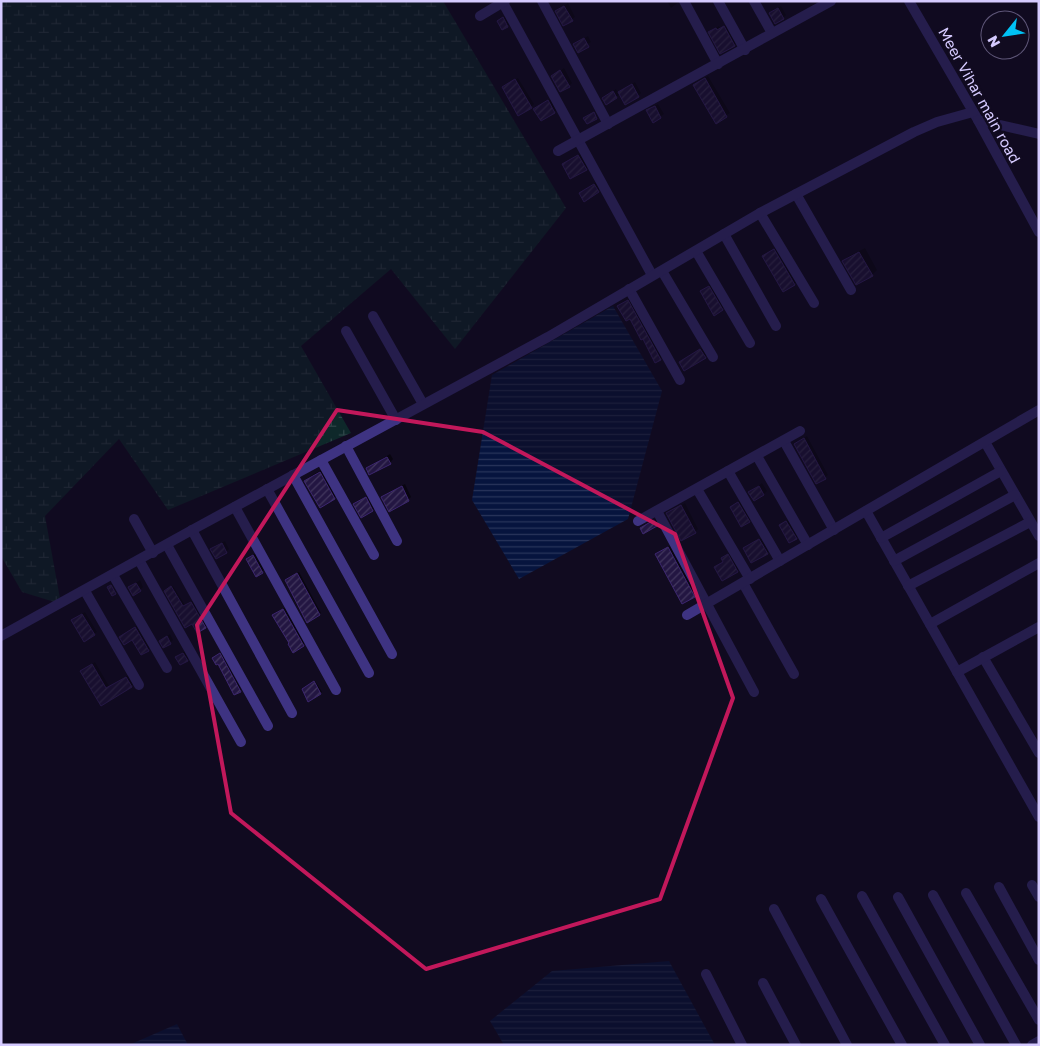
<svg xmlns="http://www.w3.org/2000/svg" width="1040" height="1046" font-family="'Golos Text',sans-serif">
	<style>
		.wetland { fill: url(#wetland-marsh) }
		.water { fill: url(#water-rules) }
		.shadow { fill: #0007 }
		.building { fill: url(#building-hatch); stroke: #3c266f }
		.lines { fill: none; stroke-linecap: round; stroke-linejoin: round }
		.minor { stroke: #3e3382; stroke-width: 10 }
		.marked { fill: none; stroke: #c2185b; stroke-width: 4; stroke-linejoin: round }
		.labels { text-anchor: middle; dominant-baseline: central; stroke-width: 5; stroke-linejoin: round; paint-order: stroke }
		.street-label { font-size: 15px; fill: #d5caff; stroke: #110b20 }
	</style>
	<defs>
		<pattern id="wetland-marsh" width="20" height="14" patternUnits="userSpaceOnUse" patternTransform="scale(1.25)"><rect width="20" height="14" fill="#0e282a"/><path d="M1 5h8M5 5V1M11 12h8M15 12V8" fill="none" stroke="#30464a"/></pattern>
		<pattern id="water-rules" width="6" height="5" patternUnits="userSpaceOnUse" patternTransform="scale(1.25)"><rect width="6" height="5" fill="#06143e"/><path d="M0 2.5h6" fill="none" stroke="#29355b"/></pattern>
		<pattern id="building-hatch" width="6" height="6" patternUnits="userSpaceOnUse" patternTransform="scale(1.25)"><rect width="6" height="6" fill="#231642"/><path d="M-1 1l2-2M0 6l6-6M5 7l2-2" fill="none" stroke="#42375e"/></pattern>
	</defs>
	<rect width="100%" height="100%" fill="#110b20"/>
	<!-- wetland -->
	<path class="wetland" d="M1,1H443L566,208L455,349L391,269L301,346L351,433L168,510L119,439L45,516L61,604L22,592L1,556Z"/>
	<!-- water -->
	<g class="water">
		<path d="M613,306L662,391L628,519L519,579L472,500L492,375Z"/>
		<path d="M669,961L715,1045H504L490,1021L552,971Z"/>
		<path d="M177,1024L188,1045H129Z"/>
	</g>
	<!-- shadow -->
	<g class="shadow">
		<path d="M667,1H680L671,8Z"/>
		<path d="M568,3L575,17L564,25L557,11Z"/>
		<path d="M781,6L786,15L783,18L770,13Z"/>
		<path d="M507,15L511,23L503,29L502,18Z"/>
		<path d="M727,25L737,42L734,45L710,32L719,26L720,28Z"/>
		<path d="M588,36L591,42L578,51L574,44Z"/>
		<path d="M564,68L572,83L569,86L552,76Z"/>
		<path d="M708,76L730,113L716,122L694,85Z"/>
		<path d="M518,78L534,104L531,107L506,85Z"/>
		<path d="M635,82L641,93L638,96L620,94L616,97L603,98L616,89L618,93Z"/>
		<path d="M552,98L558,109L541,120L535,109Z"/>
		<path d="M658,104L664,114L654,121L648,111Z"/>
		<path d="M582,153L589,166L586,169L563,164Z"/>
		<path d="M598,181L601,188L598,191L580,193Z"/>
		<path d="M777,248L797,282L783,290L766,254Z"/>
		<path d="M865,248L877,270L872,275L844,261L849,256Z"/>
		<path d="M711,284L724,307L722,309L701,291Z"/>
		<path d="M631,298L663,356L660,358L643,337L622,304Z"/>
		<path d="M704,347L708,354L705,357L681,362Z"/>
		<path d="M807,436L828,475L817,483L795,444Z"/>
		<path d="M390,454L393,459L390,463L367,468Z"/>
		<path d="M325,468L339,493L334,498L306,481L311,476Z"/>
		<path d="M762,483L767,491L764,494L750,492Z"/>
		<path d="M405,484L411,497L408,500L386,494Z"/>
		<path d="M369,495L376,507L373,510L355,504Z"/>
		<path d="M742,500L752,518L749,521L732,507Z"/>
		<path d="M685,503L698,529L695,532L668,514Z"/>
		<path d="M657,518L660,522L644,532L641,528Z"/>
		<path d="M790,519L799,535L796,538L780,525Z"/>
		<path d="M763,537L770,550L767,553L745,548Z"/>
		<path d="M225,541L229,549L226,552L215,546Z"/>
		<path d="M672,545L698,593L683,602L657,554Z"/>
		<path d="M731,552L740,568L737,571L723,558Z"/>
		<path d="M256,553L265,569L257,575L248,559Z"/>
		<path d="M299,572L321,613L319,614L288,578Z"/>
		<path d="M140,580L143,587L140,590L130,587Z"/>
		<path d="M173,586L185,605L193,601L206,626L205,627L192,622L167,589Z"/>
		<path d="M287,607L306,642L303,645L277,612Z"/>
		<path d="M85,612L97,632L94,634L75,618Z"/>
		<path d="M138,625L151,647L142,654L133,639L124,635Z"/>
		<path d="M170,634L173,640L170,643L161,641Z"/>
		<path d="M186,650L190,657L187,660L177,657Z"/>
		<path d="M221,653L241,689L240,691L215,657Z"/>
		<path d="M95,662L109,686L129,675L134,684L101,704L81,671Z"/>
		<path d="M315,681L322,692L321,693L304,688Z"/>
	</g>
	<!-- building -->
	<g class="building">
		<path d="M564,6L573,21L563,26L555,11Z"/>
		<path d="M778,8L784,19L775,24L769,13Z"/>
		<path d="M503,17L508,27L502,30L497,21Z"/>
		<path d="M724,26L735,46L720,54L708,32L716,28L717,30Z"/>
		<path d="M584,38L589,47L578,53L573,44Z"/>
		<path d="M560,70L570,87L560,92L551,76Z"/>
		<path d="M705,78L727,117L716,124L693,85Z"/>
		<path d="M515,79L532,108L518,116L502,87Z"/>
		<path d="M632,84L639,97L625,105L618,92Z"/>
		<path d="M613,91L617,98L606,105L602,98Z"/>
		<path d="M548,100L555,113L541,121L533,109Z"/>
		<path d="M655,106L661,118L653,123L646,110Z"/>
		<path d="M594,112L597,119L587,124L583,118Z"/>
		<path d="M578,155L587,170L570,179L562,164Z"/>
		<path d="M594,184L599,192L584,202L579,193Z"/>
		<path d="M774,249L795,285L783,292L762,256Z"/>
		<path d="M859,252L873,276L856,285L842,261Z"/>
		<path d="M709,286L723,310L714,316L700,291Z"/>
		<path d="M628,300L661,360L655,363L643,339L641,340L630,319L626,321L617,306Z"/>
		<path d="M700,349L706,358L684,371L679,362Z"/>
		<path d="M804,438L826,479L816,484L794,444Z"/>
		<path d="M387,457L391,464L369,475L366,468Z"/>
		<path d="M320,472L335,499L320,508L304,481Z"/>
		<path d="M402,486L409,501L389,512L381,497Z"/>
		<path d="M759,486L764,495L754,501L748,492Z"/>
		<path d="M366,497L373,511L361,518L353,504Z"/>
		<path d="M738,502L750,522L741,527L730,507Z"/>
		<path d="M681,505L696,533L681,541L666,513Z"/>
		<path d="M654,520L657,526L643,534L640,528Z"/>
		<path d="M786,521L797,539L789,543L779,525Z"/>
		<path d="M759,539L768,554L751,563L743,548Z"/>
		<path d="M222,543L227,553L216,559L210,549Z"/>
		<path d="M668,547L695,597L682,604L655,554Z"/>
		<path d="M728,554L738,572L722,581L714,567L723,562L721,558Z"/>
		<path d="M253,555L263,573L256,577L246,559Z"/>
		<path d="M297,573L320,615L307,623L285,580Z"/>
		<path d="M136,583L141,591L133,596L128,587Z"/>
		<path d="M111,585L116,594L112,596L107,587Z"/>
		<path d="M171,586L183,606L191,602L206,628L197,633L192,624L185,628L164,591Z"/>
		<path d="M283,609L304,646L293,653L288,644L289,643L272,615Z"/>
		<path d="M82,614L95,635L84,642L71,620Z"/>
		<path d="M135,627L149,651L141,655L132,640L124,645L119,637Z"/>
		<path d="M167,636L171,644L163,648L159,641Z"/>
		<path d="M183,653L188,661L180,665L175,657Z"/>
		<path d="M220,653L241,692L234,695L218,664L216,665L212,658Z"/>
		<path d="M92,664L106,688L126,677L132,687L101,706L80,671Z"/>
		<path d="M314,681L321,694L308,702L302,689Z"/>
	</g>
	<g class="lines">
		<!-- minor -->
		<g class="minor">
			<path d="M502,1L652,275"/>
			<path d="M542,1L608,124"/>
			<path d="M684,1L718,64"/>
			<path d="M718,1L745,50"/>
			<path d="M754,1L772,33"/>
			<path d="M909,1L978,120L1039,232"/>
			<path d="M480,16L505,1"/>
			<path d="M978,120L1039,134"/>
			<path d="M558,151L831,1"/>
			<path d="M796,194L851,290"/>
			<path d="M760,213L814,303"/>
			<path d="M724,234L776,326"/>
			<path d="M696,251L750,343"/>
			<path d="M662,271L713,357"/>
			<path d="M629,289L680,380"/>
			<path d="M373,316L423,404"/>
			<path d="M346,331L396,420"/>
			<path d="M784,441L834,530"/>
			<path d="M985,442L1039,536"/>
			<path d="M346,446L397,541"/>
			<path d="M757,456L808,545"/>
			<path d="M321,460L374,555"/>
			<path d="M728,471L780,561"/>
			<path d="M293,475L392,654"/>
			<path d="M267,489L369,673"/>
			<path d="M697,489L750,579"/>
			<path d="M235,507L336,690"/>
			<path d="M657,511L754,692"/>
			<path d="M866,511L1039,817"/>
			<path d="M134,519L153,553"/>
			<path d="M638,521L800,431"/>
			<path d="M192,530L292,713"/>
			<path d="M881,538L1001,471"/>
			<path d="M167,545L268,726"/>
			<path d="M139,560L241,742"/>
			<path d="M894,561L1015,495"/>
			<path d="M113,575L167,668"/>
			<path d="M743,583L794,674"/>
			<path d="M908,586L1030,522"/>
			<path d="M85,591L139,685"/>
			<path d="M687,615L1039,410"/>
			<path d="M930,624L1039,563"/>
			<path d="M1,636L192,530L548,337L760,213L914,132L937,122L973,112"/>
			<path d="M983,657L1039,753"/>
			<path d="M957,672L1039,627"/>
			<path d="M1032,885L1039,897"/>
			<path d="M999,887L1039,960"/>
			<path d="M966,893L1039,1020"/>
			<path d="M933,895L1016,1045"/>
			<path d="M862,896L945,1045"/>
			<path d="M898,897L980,1045"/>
			<path d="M821,899L902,1045"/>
			<path d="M774,909L847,1045"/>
			<path d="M706,974L742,1045"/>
			<path d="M763,983L796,1045"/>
			<path d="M1032,1045L1039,1041"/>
		</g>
	</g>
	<!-- marked area -->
	<path d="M0 0H1040V1046H0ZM337,410L483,432L675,534L733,698L660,899L426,969L231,813L197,625Z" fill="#110b20" fill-opacity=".55" fill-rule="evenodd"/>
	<path class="marked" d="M337,410L483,432L675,534L733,698L660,899L426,969L231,813L197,625Z"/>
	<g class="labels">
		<!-- street labels -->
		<g class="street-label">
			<text transform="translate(980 95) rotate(61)">Meer Vihar main road</text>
		</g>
	</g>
	<!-- border -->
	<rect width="1040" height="1046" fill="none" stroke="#d5caff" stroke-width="5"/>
	<!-- north arrow -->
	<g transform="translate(1005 35) rotate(240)"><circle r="24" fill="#110b20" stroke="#5f5779"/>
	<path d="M0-4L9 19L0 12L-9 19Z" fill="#00c2f5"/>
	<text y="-8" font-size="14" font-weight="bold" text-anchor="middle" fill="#d5caff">N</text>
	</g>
</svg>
